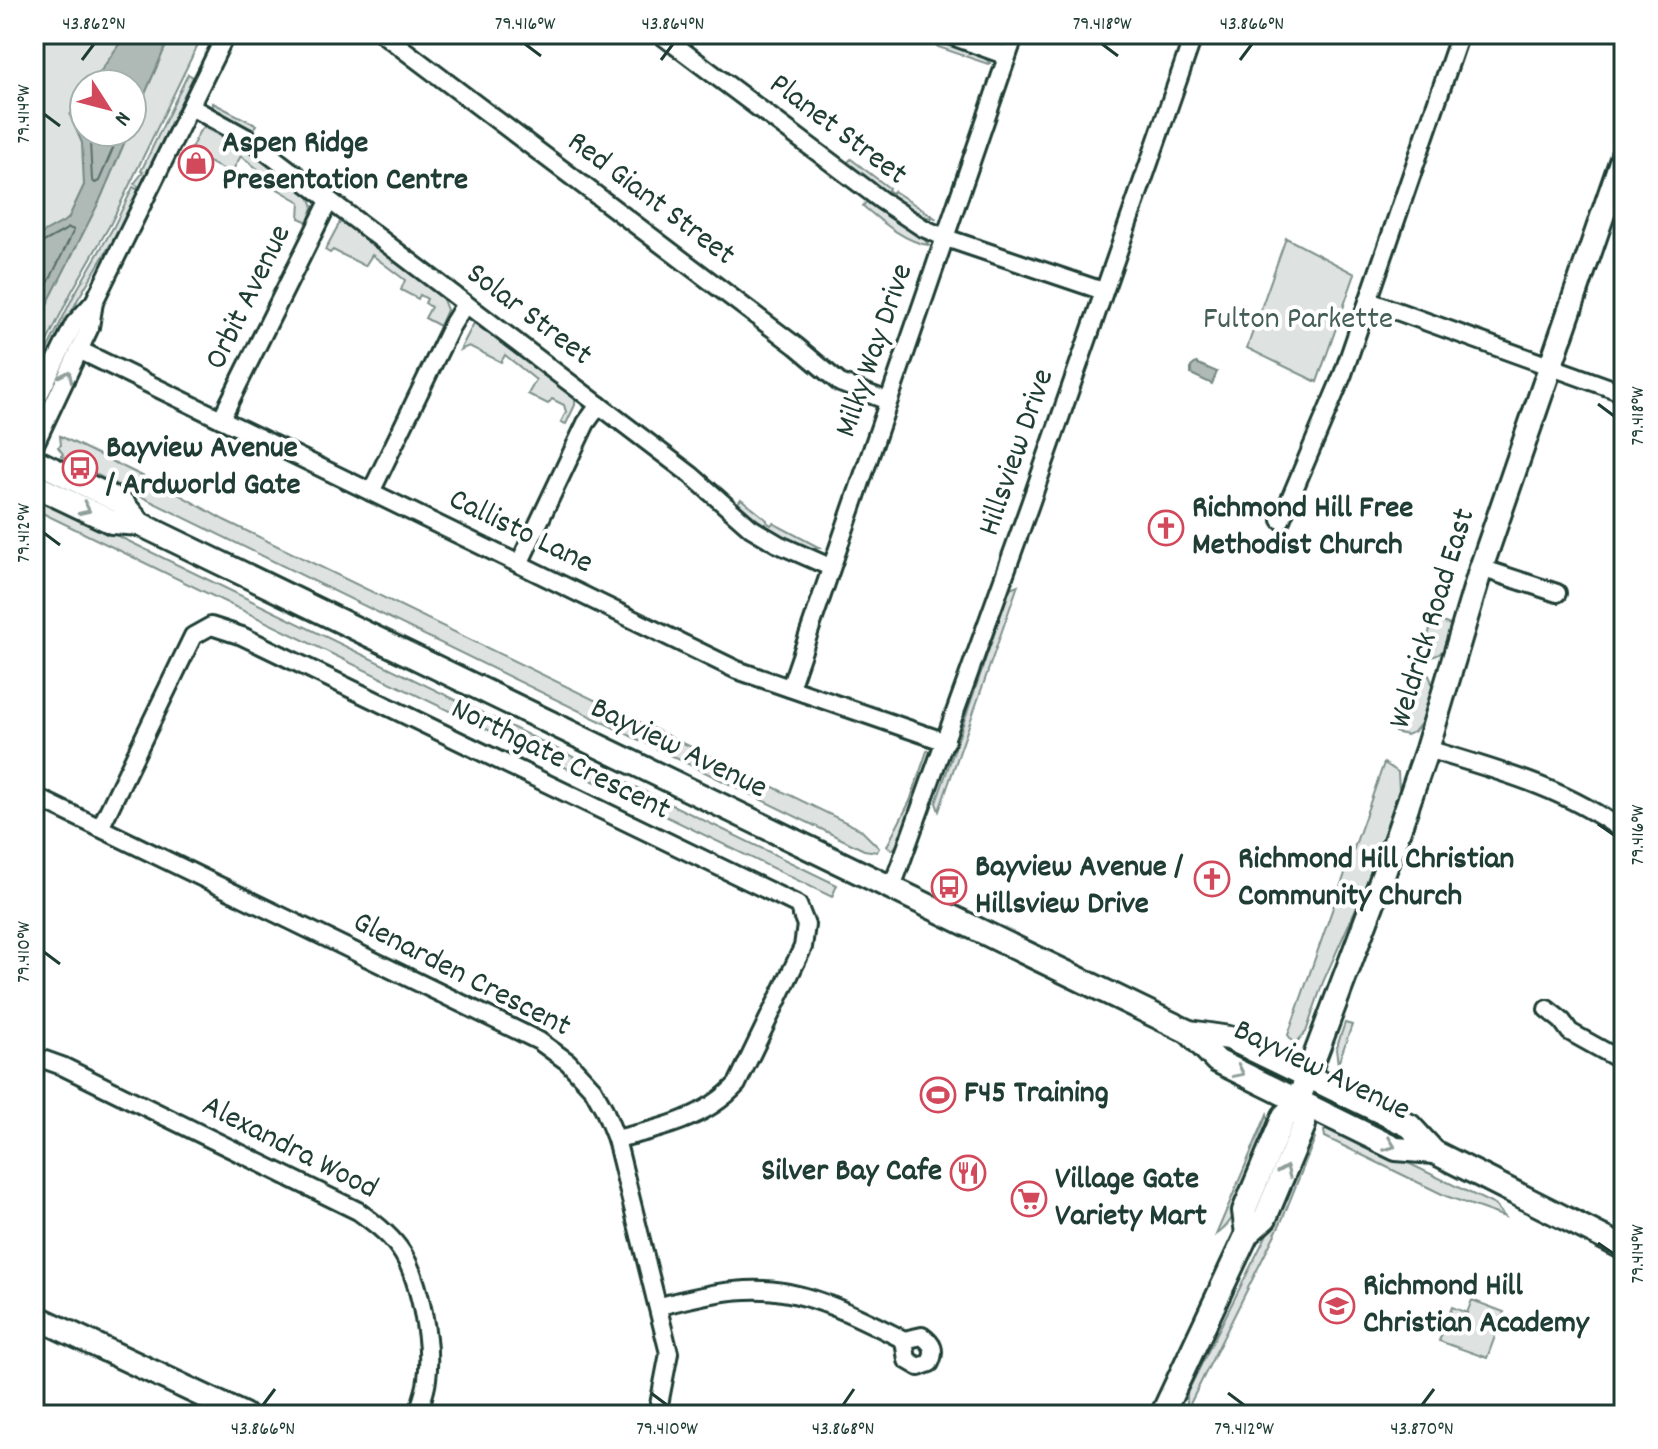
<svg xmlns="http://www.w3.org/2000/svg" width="1658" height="1449" font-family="Dekko,sans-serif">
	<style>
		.green { fill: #dee3e2; stroke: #7e908b; stroke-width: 2; fill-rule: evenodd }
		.water { fill: #afbab7; stroke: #758883; stroke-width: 2 }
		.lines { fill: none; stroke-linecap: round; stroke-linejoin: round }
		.shore { stroke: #596f68; stroke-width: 2 }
		.street-casing { stroke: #1f3d34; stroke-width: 22 }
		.secondary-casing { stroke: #1f3d34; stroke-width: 28 }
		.street { stroke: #fff; stroke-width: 16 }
		.secondary { stroke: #fff; stroke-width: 22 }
		.oneway { stroke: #8f9e9a }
		.ticks { fill: none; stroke: #1f3d34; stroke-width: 3 }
		.labels { text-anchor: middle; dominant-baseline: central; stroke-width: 8; stroke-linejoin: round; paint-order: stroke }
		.street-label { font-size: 32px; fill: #1f3d34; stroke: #fff }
		.poi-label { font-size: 32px; font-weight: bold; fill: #1f3d34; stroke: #fff; text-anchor: start }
		.park-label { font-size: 32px; fill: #455e57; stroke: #fff }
		.neatline { fill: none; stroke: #1f3d34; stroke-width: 3 }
		.ticks-label { font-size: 20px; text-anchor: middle; fill: #1f3d34 }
	</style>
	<rect width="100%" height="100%" fill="#fff"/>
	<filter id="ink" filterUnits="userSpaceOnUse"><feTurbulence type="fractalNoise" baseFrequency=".0125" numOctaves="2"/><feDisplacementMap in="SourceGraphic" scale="16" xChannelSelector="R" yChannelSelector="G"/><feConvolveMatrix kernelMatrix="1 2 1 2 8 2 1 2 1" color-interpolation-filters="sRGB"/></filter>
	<g filter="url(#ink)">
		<!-- green -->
		<g class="green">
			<path d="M34,34H203L111,223L72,291L34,368ZM84,84H132V132H84Z"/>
			<path d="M922,34L982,56L990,63L988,64L938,47L934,43L932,45L919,38Z"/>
			<path d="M188,74L193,77L140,187L134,184L143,172L141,171Z"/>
			<path d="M213,103L256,125L253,130L213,110Z"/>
			<path d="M204,127L245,148L309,196L313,207L308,222L299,218L300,202L269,184L271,179L241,156L231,173L200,158L197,163L192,161L190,164L185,161L199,132Z"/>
			<path d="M851,159L889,188L888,190L892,193L894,191L935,218C911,219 867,179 847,163Z"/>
			<path d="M133,187L139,190L119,230L78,299L34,389V376L74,295L114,226Z"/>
			<path d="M866,202L924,239L929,245C906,243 881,221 863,206Z"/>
			<path d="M340,222L349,226L442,297L447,310L440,326L425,318L431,307L425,303L427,299L420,295L418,299L401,290L405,280L372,255L365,266L333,250L330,253L325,250Z"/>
			<path d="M1286,238L1355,274L1317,382L1247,348Z"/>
			<path d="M474,323L575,398V405L566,424L561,422L566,412L564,405L552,399L548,404L528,394L536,380L505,355L501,362L469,346L460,350Z"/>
			<path d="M60,436L171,490L224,520L860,829L879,848L877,852L864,850L97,475L90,469L61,456L63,454L58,447L61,445Z"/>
			<path d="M741,499L767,520V522L771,525L773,523L820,548C796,551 755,519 738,503Z"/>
			<path d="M38,500L50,503L837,885L832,897L34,509Z"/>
			<path d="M1018,585L939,811L936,803L1010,588Z"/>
			<path d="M1434,618L1452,626C1447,644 1444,662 1421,655Z"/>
			<path d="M1417,669L1428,674C1439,690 1426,719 1414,732L1406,735L1395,732Z"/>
			<path d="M930,750C933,768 907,838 892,850L887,846L910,801L927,751Z"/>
			<path d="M1384,763L1398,772L1399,790L1365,888L1323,982L1306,1032L1295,1044L1288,1035Z"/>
			<path d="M1345,1023L1352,1025L1338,1064L1336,1049Z"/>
			<path d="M1267,1114L1269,1123C1258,1153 1243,1218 1216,1235Z"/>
			<path d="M1330,1129L1344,1132L1495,1205L1505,1217L1446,1196L1325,1137L1324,1131Z"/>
			<path d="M1313,1136L1315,1138L1282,1220L1187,1410V1393L1276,1216L1309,1139Z"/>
			<path d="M1472,1300L1504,1312L1487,1358L1439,1341L1452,1307L1467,1313Z"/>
		</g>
		<!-- water -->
		<g class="water">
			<path d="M126,34H171L132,124V84H92Z"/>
			<path d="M84,95V132H129L100,200L34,330V238L68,219L84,185L82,143L70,115Z"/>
			<path d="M1196,363L1217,372L1212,384L1191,374V367Z"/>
		</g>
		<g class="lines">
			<!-- shore -->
			<g class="shore">
				<path d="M86,132L90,143L92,180L95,183L99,181L120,132"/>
				<path d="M34,245L40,244L69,228L74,230L34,312"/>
			</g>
			<!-- street casing -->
			<g class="street-casing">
				<g id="street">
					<path d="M383,34L796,346L840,383L888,401"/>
					<path d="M660,34L881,200L923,228L946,238L1103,291"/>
					<path d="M946,34L1007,56"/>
					<path d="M191,107L249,139L691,475L751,528L778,544L830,567"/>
					<path d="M1369,301L1624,393"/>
					<path d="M79,350L737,670L946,742"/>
					<path d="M34,406L74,324L94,302L226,34"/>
					<path d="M221,419L329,201"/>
					<path d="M34,446L90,327L94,302"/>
					<path d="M371,492L452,325L465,304"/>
					<path d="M1281,520L1343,374L1460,34"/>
					<path d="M519,564L586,423L599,405"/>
					<path d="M1481,568L1557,593"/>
					<path d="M790,688L1015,34"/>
					<path d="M1427,749C1496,770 1566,788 1624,832"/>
					<path d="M34,796L539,1041L568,1062L593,1089L604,1109L616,1139L669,1353L657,1415"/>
					<path d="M100,828L193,636L211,626L242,636L798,905L806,925L803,947L737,1084C706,1118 660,1129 616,1139"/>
					<path d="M891,890L1030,504L1194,34"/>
					<path d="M1547,1009L1562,1021L1570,1032L1624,1062"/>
					<path d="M34,1056L62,1066L358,1211C373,1222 388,1233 399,1248C420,1276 432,1345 427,1379C426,1391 421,1403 417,1415"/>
					<path d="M659,1306C693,1298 729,1288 764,1290C812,1292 861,1318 904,1340L907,1360L919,1367L930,1363C936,1350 933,1344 922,1336L904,1340"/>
				</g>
			</g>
			<!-- secondary casing -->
			<g class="secondary-casing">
				<g id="secondary">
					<path d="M34,460L121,502L140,524"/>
					<path d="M34,485L112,522L140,524L1189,1032L1229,1038L1410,1126L1434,1152L1624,1248"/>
					<path d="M1189,1032L1217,1061L1396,1149L1434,1152"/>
					<path d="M1247,1234L1244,1211L1284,1116L1298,1101L1384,873L1427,749L1481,568L1624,153"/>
					<path d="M34,1316L244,1415"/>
					<path d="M1162,1415L1247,1234L1265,1218L1304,1125L1298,1101"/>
				</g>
			</g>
			<!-- street -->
			<use href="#street" class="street"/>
			<!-- secondary -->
			<use href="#secondary" class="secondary"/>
		</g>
		<!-- one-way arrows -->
		<defs><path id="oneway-chevron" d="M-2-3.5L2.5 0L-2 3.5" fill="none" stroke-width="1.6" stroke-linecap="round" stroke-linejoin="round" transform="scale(2)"/></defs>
		<g class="oneway">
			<use href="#oneway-chevron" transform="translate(67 376) rotate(-65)"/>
			<use href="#oneway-chevron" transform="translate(85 509) rotate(25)"/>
			<use href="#oneway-chevron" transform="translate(1239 1072) rotate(26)"/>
			<use href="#oneway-chevron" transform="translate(1390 1145) rotate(21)"/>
			<use href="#oneway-chevron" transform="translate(1285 1171) rotate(-67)"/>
		</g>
	</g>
	<!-- ticks -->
	<path class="ticks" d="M525,44L541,56M1102,44L1118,56M82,60L94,44M661,60L673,44M1240,60L1252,44M44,114L60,126M1598,404L1614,416M44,533L60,545M1598,824L1614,835M44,952L60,964M1598,1243L1614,1254M651,1393L667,1405M1228,1393L1244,1405M263,1405L275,1389M843,1405L854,1389M1422,1405L1434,1389"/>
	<!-- icons -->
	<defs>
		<g id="shop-ring" transform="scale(1.8)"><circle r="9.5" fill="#fff" stroke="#d1495b" stroke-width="1.5"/><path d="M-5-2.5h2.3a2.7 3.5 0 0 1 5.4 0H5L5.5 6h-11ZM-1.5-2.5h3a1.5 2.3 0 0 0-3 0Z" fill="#d1495b"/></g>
		<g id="bus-ring" transform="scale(1.8)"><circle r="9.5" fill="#fff" stroke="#d1495b" stroke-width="1.5"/><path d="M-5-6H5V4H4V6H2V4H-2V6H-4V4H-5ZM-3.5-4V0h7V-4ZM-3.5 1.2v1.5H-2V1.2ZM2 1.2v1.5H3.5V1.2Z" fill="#d1495b"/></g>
		<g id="church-ring" transform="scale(1.8)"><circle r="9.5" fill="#fff" stroke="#d1495b" stroke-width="1.5"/><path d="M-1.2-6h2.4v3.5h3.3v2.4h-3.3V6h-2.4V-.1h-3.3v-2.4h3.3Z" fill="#d1495b"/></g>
		<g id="stadium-ring" transform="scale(1.8)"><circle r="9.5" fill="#fff" stroke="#d1495b" stroke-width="1.5"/><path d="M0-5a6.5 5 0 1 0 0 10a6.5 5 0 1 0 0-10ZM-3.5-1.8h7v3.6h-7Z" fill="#d1495b"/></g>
		<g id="restaurant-ring" transform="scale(1.8)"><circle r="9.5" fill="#fff" stroke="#d1495b" stroke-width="1.5"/><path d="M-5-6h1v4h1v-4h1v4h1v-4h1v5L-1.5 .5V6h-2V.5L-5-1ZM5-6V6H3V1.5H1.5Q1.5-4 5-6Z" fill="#d1495b"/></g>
		<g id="supermarket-ring" transform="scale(1.8)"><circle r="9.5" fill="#fff" stroke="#d1495b" stroke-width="1.5"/><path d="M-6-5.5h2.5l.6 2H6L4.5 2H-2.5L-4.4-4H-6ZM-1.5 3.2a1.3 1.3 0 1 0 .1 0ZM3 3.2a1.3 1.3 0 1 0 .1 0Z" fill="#d1495b"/></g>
		<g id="school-ring" transform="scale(1.8)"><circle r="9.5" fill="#fff" stroke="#d1495b" stroke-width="1.5"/><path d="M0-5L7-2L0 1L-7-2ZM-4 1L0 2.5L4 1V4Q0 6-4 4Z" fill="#d1495b"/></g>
	</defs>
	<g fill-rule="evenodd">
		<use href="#shop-ring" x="196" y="163"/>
		<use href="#bus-ring" x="80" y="468"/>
		<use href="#church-ring" x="1166" y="528"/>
		<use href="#church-ring" x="1212" y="879"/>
		<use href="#bus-ring" x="949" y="887"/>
		<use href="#stadium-ring" x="938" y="1095"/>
		<use href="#restaurant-ring" x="968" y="1173"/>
		<use href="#supermarket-ring" x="1029" y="1199"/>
		<use href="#school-ring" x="1337" y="1306"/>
	</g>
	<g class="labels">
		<!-- street labels -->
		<g class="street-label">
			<text transform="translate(837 131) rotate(37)">Planet Street</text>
			<text transform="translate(650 200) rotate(37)">Red Giant Street</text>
			<text transform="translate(250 298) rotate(-64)">Orbit Avenue</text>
			<text transform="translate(528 316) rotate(37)">Solar Street</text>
			<text transform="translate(876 351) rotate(-71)">Milky Way Drive</text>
			<text transform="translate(1018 453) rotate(-71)">Hillsview Drive</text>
			<text transform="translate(520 533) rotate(26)">Callisto Lane</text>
			<text transform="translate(1434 619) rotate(-73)">Weldrick Road East</text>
			<text transform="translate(678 750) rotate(26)">Bayview Avenue</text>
			<text transform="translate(560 761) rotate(26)">Northgate Crescent</text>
			<text transform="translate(461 976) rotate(27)">Glenarden Crescent</text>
			<text transform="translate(1321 1072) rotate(26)">Bayview Avenue</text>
			<text transform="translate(289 1149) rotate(27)">Alexandra Wood</text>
		</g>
		<!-- poi labels -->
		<g class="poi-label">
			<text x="222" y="145">Aspen Ridge<tspan x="222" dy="37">Presentation Centre</tspan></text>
			<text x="106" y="450">Bayview Avenue<tspan x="106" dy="37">/ Ardworld Gate</tspan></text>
			<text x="1192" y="510">Richmond Hill Free<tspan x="1192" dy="37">Methodist Church</tspan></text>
			<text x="1238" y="861">Richmond Hill Christian<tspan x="1238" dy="37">Community Church</tspan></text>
			<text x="975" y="869">Bayview Avenue /<tspan x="975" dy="37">Hillsview Drive</tspan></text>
			<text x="964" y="1095">F45 Training</text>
			<text x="942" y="1173" text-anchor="end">Silver Bay Cafe</text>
			<text x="1055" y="1181">Village Gate<tspan x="1055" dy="37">Variety Mart</tspan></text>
			<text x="1363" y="1288">Richmond Hill<tspan x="1363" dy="37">Christian Academy</tspan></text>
		</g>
		<!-- park labels -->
		<g class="park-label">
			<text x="1298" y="321">Fulton Parkette</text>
		</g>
	</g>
	<!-- margin -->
	<rect width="1658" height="1449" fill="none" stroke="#fff" stroke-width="88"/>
	<!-- north arrow -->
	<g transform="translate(108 108) rotate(126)"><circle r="38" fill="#ffffff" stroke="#a5b1ae" stroke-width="2"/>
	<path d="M0-6L14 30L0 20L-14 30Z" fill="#d1495b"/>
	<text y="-12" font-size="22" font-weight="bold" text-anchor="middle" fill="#1f3d34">N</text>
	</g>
	<rect x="44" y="44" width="1570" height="1361" class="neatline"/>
	<g class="ticks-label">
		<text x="94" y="29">43.862°N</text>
		<text x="525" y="29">79.416°W</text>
		<text x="673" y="29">43.864°N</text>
		<text x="1102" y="29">79.418°W</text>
		<text x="1252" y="29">43.866°N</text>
		<text transform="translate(22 114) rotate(-90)" y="7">79.414°W</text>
		<text transform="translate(1636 416) rotate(-90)" y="7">79.418°W</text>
		<text transform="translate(22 533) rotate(-90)" y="7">79.412°W</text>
		<text transform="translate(1636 835) rotate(-90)" y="7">79.416°W</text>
		<text transform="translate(22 952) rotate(-90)" y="7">79.410°W</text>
		<text transform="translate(1636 1254) rotate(-90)" y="7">79.414°W</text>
		<text x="263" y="1434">43.866°N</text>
		<text x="667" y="1434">79.410°W</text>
		<text x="843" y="1434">43.868°N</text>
		<text x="1244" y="1434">79.412°W</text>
		<text x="1422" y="1434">43.870°N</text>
	</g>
</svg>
